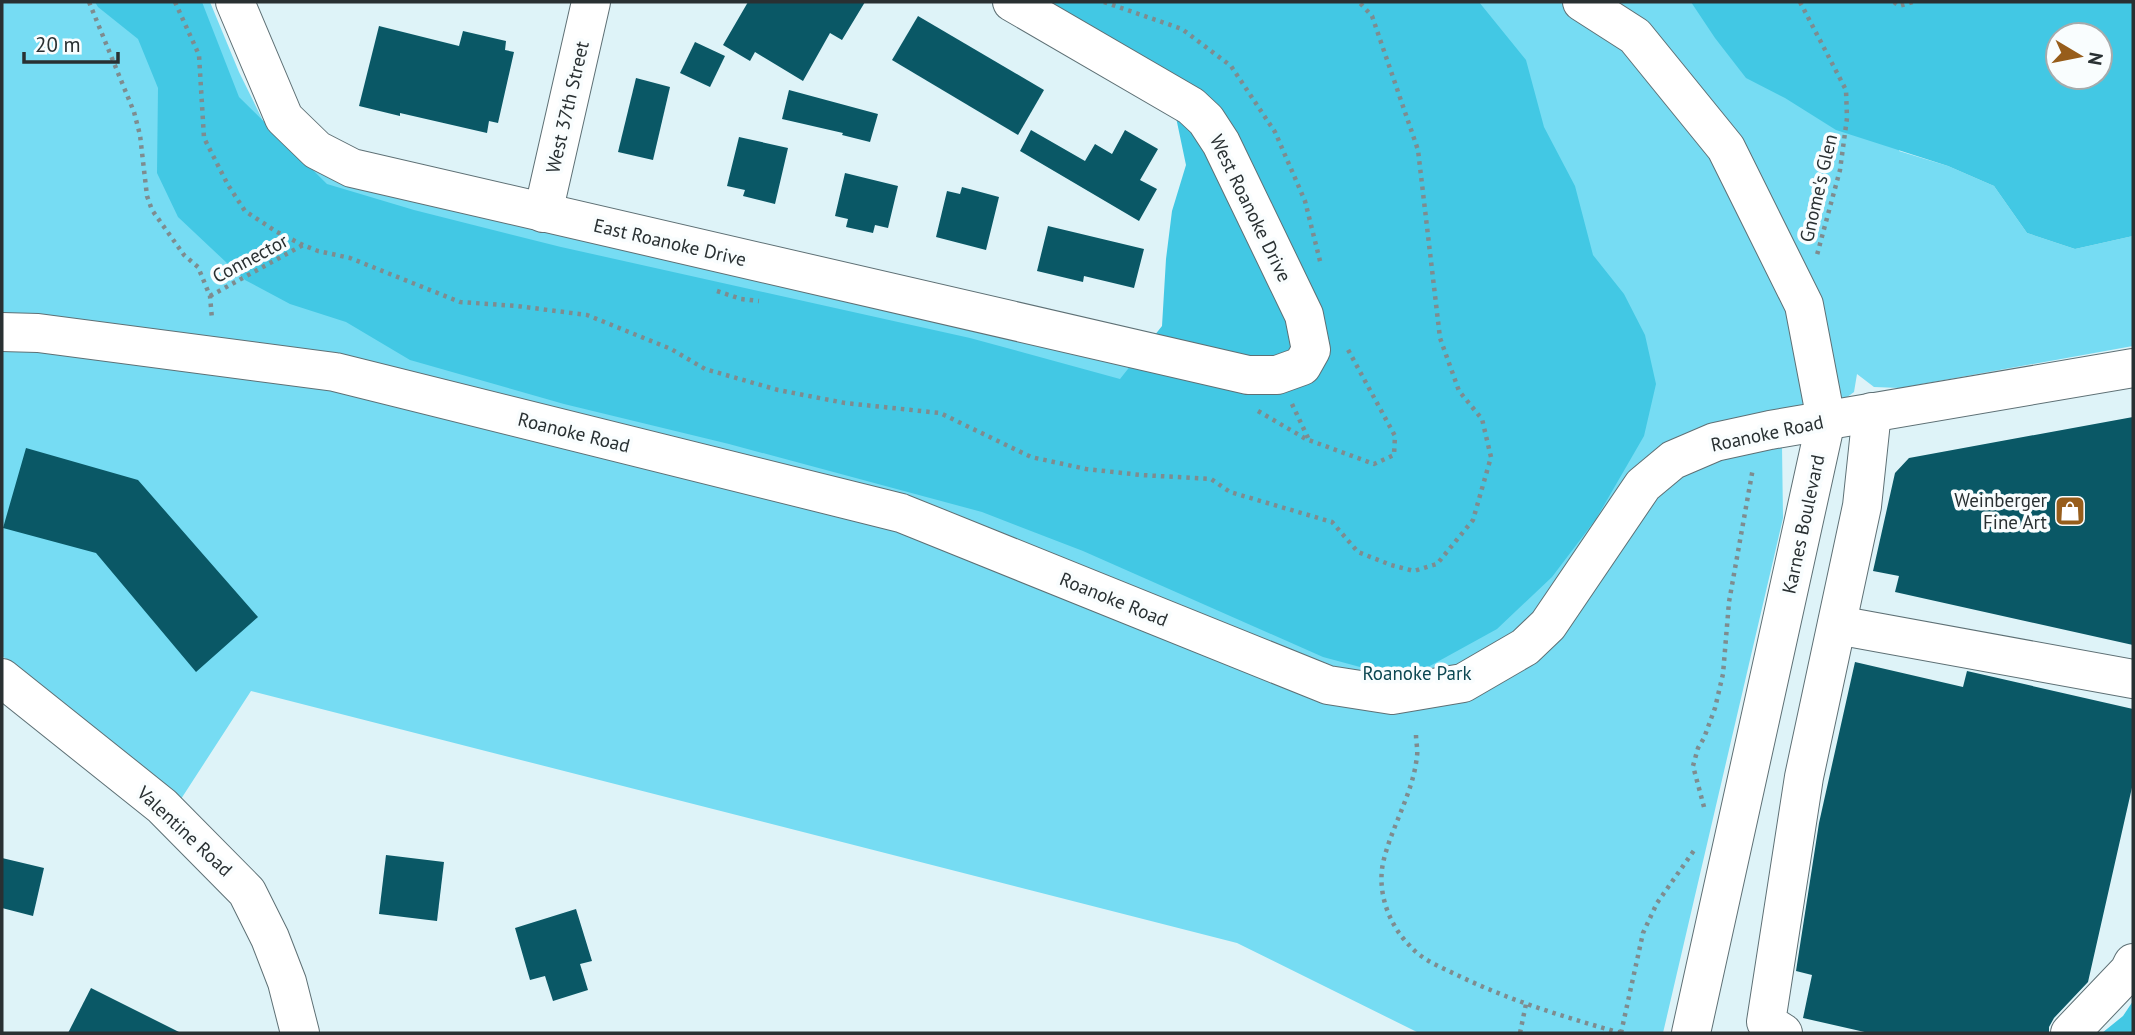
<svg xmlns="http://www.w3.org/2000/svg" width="2135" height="1035" font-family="'PT Sans',sans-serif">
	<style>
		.green { fill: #76dcf3 }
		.forest { fill: #42c8e4; fill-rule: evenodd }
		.building { fill: #0a5866 }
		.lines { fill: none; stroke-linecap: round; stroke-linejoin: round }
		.minor-casing { stroke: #5e7075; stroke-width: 40 }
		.path { stroke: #7e8c8f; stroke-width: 4.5; stroke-dasharray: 3.5 5; stroke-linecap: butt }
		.minor { stroke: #fff; stroke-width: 38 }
		.labels { text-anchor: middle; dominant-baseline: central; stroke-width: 7; stroke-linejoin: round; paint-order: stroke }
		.street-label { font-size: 19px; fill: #293032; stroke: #f9fdfe }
		.poi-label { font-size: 19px; fill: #293032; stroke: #f9fdfe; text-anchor: end }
		.park-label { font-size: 19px; fill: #0c4752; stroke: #f9fdfe }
	</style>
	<rect width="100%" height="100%" fill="#def3f8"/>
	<!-- green -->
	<path class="green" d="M2,2H210L239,72L268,131L1223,387L1228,134L1032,2H1926L1899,151L1948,166L1994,186L2027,233L2075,249L2133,236V346L1900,388L1874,387L1857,374L1854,392L1782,446L1783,518L1663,1033H1419L1237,943L251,691L181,799L19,668L2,656Z"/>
	<!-- forest -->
	<g class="forest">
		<path d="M95,2H202L239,97L327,184L414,210L561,247L970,338L1120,379L1162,326L1166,259L1172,211L1186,165L1169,84L1048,2H1479L1526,60L1544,127L1575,186L1593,255L1624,294L1645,335L1656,384L1644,436L1596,519L1552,577L1497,629L1428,667L1375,671L1323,657L1083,551L982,512L729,444L564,404L410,360L346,322L290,304L245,280L178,217L157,173L158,88L138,39L98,7Z"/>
		<path d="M1691,2H2133V236L2075,249L2027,233L1994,186L1948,166L1836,130L1785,98L1746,78L1715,38ZM2058,35H2100V77H2058Z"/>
		<path d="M2133,1001V1033H2102L2123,1016Z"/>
	</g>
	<!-- building -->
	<g class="building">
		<path d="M748,2H865L842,40L830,33L803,81L755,52L750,61L723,45Z"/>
		<path d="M918,16L1044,90L1018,135L892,60Z"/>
		<path d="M379,26L459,46L463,31L506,41L505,50L514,52L498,123L489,121L487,133L400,113V116L359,106Z"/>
		<path d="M695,42L725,56L710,87L680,73Z"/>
		<path d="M636,78L670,87L653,160L618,152Z"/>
		<path d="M789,90L878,114L870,142L842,135L843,133L782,119Z"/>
		<path d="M1031,130L1085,161L1095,144L1112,154L1125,130L1158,149L1140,180L1157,189L1139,221L1020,151Z"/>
		<path d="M739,137L788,148L775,204L743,196L745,190L727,186Z"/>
		<path d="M845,173L898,186L888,228L875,225L873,233L846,227L848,219L835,216Z"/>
		<path d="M962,187L999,197L986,250L936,237L947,191L960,194Z"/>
		<path d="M1048,226L1144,249L1134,288L1084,276L1083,282L1037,271Z"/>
		<path d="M2133,417V645L1895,592L1899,576L1873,571L1895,473L1909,458Z"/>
		<path d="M26,448L138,480L258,617L196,672L96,553L3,528Z"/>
		<path d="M1855,662L1963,687L1967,671L2133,709V783L2088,982L2054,1018L2049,1027V1033H1869L1803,1018L1812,975L1796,971L1819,823Z"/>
		<path d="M386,855L444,862L437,921L379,914Z"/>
		<path d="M2,858L44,868L33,916L2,908Z"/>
		<path d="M576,909L592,961L580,964L588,990L553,1001L545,976L530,980L515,928Z"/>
		<path d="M91,988L181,1033H68Z"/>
	</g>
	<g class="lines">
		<!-- minor casing -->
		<g class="minor-casing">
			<g id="minor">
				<path d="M235,2L284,118L317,150L352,168L1248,375H1277L1302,366L1311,350L1304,315L1221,143L1206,120L1191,106L1012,2"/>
				<path d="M1582,2L1635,36L1726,148L1804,305L1826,420L1691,1033"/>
				<path d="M543,213L591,2"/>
				<path d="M2,332L38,333L335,372L901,513L1328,685L1392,695L1463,683L1525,647L1548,625L1643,485L1673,460L1715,442L1770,430L2133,368"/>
				<path d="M1837,625L2133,679"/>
				<path d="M2,678L162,806L247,892L270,938L287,982L300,1033"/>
				<path d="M1783,1033L1766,1022L1804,777L1862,506L1872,412"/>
				<path d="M2070,1033L2129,971L2133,963"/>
			</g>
		</g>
		<!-- path -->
		<g class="path">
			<path d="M89,2L134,112L140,135L147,196L152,210L184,255L198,267L210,296L212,319"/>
			<path d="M175,2L199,55L204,138L228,185L245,211L277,232L303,245L318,251L350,258L460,302L517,306L587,315L671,349L705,369L778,390L845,403L940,413L1031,457L1086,469L1141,475L1211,479L1230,492L1332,522L1358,552L1391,565L1414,571L1437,564L1473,520L1491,457L1482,419L1459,391L1440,338L1418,150L1372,16L1359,2"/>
			<path d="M1104,2L1182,29L1231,66L1275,132L1305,201L1321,265"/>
			<path d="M1800,2L1846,90L1847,118L1840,170L1817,255"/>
			<path d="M1894,2L1899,6L1913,2"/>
			<path d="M717,291L741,299L759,301"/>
			<path d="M210,296L303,245"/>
			<path d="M1292,404L1309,440"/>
			<path d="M1258,411L1306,439L1374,464L1394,455L1395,436L1346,346"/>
			<path d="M1416,735C1416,742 1418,750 1417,756C1413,794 1391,827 1383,863C1377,893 1389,925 1410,946C1421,959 1440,967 1455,974C1508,1000 1564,1017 1621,1033"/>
			<path d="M1704,807L1693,766L1698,748L1704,738L1715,708L1723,674L1729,602L1753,468"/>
			<path d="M1520,1033L1526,1004"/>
			<path d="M1621,1033L1643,933L1657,903L1695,849"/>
		</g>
		<!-- minor -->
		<use href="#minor" class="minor"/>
	</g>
	<!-- icons -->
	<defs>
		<g id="shop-square" transform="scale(1.575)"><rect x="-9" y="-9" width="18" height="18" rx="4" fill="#975d1b" stroke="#f9fdfe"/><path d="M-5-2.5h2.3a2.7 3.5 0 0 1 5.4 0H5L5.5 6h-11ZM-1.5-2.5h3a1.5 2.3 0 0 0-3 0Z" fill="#fff"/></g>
	</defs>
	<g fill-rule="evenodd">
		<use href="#shop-square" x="2070" y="511"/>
	</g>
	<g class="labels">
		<!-- street labels -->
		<g class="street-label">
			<text transform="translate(567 107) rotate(-77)">West 37th Street</text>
			<text transform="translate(1818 188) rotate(-77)">Gnome's Glen</text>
			<text transform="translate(1251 208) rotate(64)">West Roanoke Drive</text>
			<text transform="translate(670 242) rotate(13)">East Roanoke Drive</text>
			<text transform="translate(250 258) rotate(-28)">Connector</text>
			<text transform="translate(574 432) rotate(14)">Roanoke Road</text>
			<text transform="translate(1767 433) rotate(-12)">Roanoke Road</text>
			<text transform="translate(1803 524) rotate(-78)">Karnes Boulevard</text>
			<text transform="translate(1114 599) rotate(22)">Roanoke Road</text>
			<text transform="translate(185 831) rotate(43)">Valentine Road</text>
		</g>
		<!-- poi labels -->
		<g class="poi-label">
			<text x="2047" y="500">Weinberger<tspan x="2047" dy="22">Fine Art</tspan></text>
		</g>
		<!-- park labels -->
		<g class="park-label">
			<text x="1417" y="673">Roanoke Park</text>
		</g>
	</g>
	<!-- border -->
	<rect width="2135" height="1035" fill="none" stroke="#293032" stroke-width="7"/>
	<!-- north arrow -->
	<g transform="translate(2079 56) rotate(100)"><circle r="33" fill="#f9fdfe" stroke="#a6abac" stroke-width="2"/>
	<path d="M0-5L12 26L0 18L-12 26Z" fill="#975d1b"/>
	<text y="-10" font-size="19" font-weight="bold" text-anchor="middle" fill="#293032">N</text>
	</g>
	<!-- scale -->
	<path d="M24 52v10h94v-10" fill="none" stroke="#293032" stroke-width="3.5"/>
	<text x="35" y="52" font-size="21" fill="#293032" stroke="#f9fdfe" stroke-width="5" paint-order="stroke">20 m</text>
</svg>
